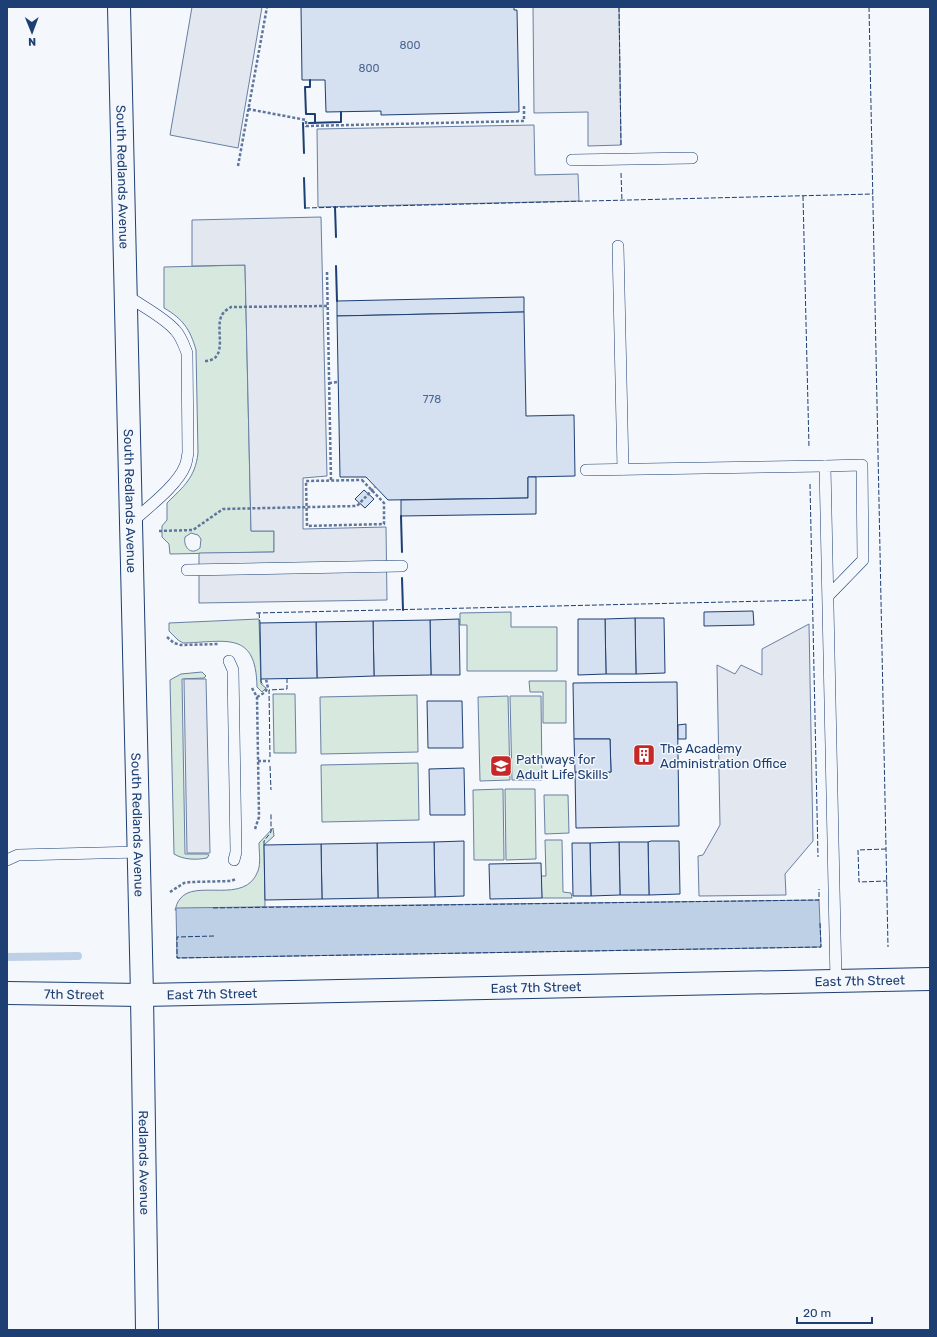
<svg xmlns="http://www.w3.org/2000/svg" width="937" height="1337" font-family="Rubik,sans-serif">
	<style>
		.green { fill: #d7e8df; stroke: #687fa3; fill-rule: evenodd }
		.parking { fill: #e3e8f0; stroke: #687fa3 }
		.water { fill: #bed0e5; stroke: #687fa3 }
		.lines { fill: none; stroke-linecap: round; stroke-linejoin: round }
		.stream { stroke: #bed0e5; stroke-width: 8 }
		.building { fill: #d5e0f0; stroke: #1d3f73 }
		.lane-casing { stroke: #1d3f73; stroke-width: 12 }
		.street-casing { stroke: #1d3f73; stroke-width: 24 }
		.secondary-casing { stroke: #1d3f73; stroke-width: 24 }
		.path { stroke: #5e769c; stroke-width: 2.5; stroke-dasharray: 3 2; stroke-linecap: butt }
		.lane { stroke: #f4f7fb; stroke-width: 11 }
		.street { stroke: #f4f7fb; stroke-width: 22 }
		.secondary { stroke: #f4f7fb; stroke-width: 22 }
		.fence { stroke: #1d3f73; stroke-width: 1; stroke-dasharray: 5 2; stroke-linecap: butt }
		.wall { stroke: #1d3f73; stroke-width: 2 }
		.labels { text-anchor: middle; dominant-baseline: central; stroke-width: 3; stroke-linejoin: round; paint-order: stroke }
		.number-label { font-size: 11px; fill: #4b6792 }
		.street-label { font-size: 13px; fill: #1d3f73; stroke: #f4f7fb }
		.poi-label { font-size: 13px; fill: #1d3f73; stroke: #f4f7fb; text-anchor: start }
	</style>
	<rect width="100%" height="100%" fill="#f4f7fb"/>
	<!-- green -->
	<g class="green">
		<path d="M245,265L251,531H274V552L170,554L169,544L162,537V526L167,520V503C184,486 195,478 198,453L196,350C190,329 183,319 164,308V267ZM191,533L198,535L201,539L200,548C191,556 183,547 185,537Z"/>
		<path d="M511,612V627H557V671H467V625H460V613Z"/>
		<path d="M259,619L261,684L266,688L262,692L257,687C256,630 226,642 183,643L178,640L169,631V623Z"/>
		<path d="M202,672L206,676L204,678L182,679L185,854H207L209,855L207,858C196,860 184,860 174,854L170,680L181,674Z"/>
		<path d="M529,681H566V723H543V692H530Z"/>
		<path d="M295,694L296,753H274L273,694Z"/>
		<path d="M417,695L418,752L321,754L320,697Z"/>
		<path d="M508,696L510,780L480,781L478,697Z"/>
		<path d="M510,696H541L542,780H512Z"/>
		<path d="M418,763L419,820L322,822L321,765Z"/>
		<path d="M503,789L504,860H474L473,790Z"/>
		<path d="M505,789H535L536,859L506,860Z"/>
		<path d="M544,795H568L569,833L545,834Z"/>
		<path d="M273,828L274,836L264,845L265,907L175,910C176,907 177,902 180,899C195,878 245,906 258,871C261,863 259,852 259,843Z"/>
		<path d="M545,840H562L563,892L571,893L572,898H542L541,876H546Z"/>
	</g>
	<!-- parking -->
	<g class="parking">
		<path d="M192,7H262L238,148L170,135Z"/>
		<path d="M533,7H619L621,145L588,146V112L534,113Z"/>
		<path d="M534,125L535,175L578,174L579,201L318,207L317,129Z"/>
		<path d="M321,217L327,476L303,478V529L386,527L387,600L199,603V553L274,552V531H251L245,265L192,266V220Z"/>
		<path d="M809,624L813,841L785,874L786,895L699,896L698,856L703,855L720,825L717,665L735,674L741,665L762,675V649Z"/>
		<path d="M184,679H206L210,853H187Z"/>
	</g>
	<!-- water -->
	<path class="water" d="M819,900L821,947L177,958L176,908Z"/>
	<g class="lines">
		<!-- stream -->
		<path class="stream" d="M7,957L78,956"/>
	</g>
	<!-- building -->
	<g class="building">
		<path d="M301,7H514V10H517L519,112L381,115V111L326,112L325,80H302Z"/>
		<path d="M524,297V312L337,316V301Z"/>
		<path d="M524,312L526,416L574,415L575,476L528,477V498L388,500L366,477H340L337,316Z"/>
		<path d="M528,477H536V514L401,516V500L528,498Z"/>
		<path d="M364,490L374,499L365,508L355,499Z"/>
		<path d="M753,611L754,625L704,626V612Z"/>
		<path d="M635,618H664L665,673L636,674Z"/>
		<path d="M635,618L636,674H606L605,619Z"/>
		<path d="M459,619L460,675H431L430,620Z"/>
		<path d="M578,619H605L606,674L578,675Z"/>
		<path d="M430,620L431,675L374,676L373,621Z"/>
		<path d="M373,621L374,676L317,678L316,622Z"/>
		<path d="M316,622L317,678L261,679L260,623Z"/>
		<path d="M677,682L679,826L576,828L575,772H611L610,739H574L573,683Z"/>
		<path d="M427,701H462L463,748H428Z"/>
		<path d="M686,724V739H678V725Z"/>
		<path d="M574,739H610L611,772H575Z"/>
		<path d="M464,768L465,815H430L429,769Z"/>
		<path d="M464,841V896L435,897L434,842Z"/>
		<path d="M651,841H679L680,894L649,895L648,842Z"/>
		<path d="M434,842L435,897L378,898L377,843Z"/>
		<path d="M619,842H648L649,895H620Z"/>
		<path d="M619,842L620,895L591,896L590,843Z"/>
		<path d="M377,843L378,898L322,899L321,844Z"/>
		<path d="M572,843H590L591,896H573Z"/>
		<path d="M321,844L322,899L265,900L264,845Z"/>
		<path d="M541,863L542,898L490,899L489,864Z"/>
	</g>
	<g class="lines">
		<!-- lane casing -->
		<g class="lane-casing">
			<g id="lane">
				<path d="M572,160L692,158"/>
				<path d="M618,246L623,469"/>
				<path d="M126,295C140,305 164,317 175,330C181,336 184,345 187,353L188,453C187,457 187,462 185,466C177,486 147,508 131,523"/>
				<path d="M586,470L825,466"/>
				<path d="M187,570L402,566"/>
				<path d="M828,596L863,560L862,465L825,466L836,981"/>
				<path d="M229,661L233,670L236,852L234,860"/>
				<path d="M7,860L18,855L139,852"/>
			</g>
		</g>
		<!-- street casing -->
		<g class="street-casing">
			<g id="street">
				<path id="s1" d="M7,993L142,995"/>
			</g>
		</g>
		<!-- secondary casing -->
		<g class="secondary-casing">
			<g id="secondary">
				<path id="s2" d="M119,7L142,995L147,1330"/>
				<path id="s3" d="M142,995L930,979"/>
			</g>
		</g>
		<!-- path -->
		<g class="path">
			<path d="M248,109L306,120V126L524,121V106"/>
			<path d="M238,166L267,7"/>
			<path d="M327,272L331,481"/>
			<path d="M205,361C230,360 214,328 222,315C224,311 228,309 231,307L328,306"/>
			<path d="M329,383L338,382"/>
			<path d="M362,480L384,503V524L307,526L306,481Z"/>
			<path d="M159,531L193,530L223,509L357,506L375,487"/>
			<path d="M167,637L174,643L181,645L219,644"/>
			<path d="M252,688L257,697L259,817L255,829"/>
			<path d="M257,697L264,693L268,688L266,679"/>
			<path d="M258,761H270"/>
			<path d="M170,892L184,883L191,882L231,881L236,879"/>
		</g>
		<!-- lane -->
		<use href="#lane" class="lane"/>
		<!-- street -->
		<use href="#street" class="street"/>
		<!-- secondary -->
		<use href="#secondary" class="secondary"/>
		<!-- fence -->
		<g class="fence">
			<path d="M619,7L621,145"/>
			<path d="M869,7L888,947"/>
			<path d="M621,173L622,201"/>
			<path d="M803,196L809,448"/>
			<path d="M305,208L873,194"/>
			<path d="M810,484L818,857"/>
			<path d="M256,613L812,600"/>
			<path d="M259,613L260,623"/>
			<path d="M261,679V682L264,685"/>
			<path d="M270,757L269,690L287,689V678"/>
			<path d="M270,766L271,790"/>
			<path d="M264,845V841L271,832V814"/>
			<path d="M886,849L858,850L859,882L887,881"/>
			<path d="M213,908L819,900V889"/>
			<path d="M214,936L177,937V958L821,947L820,922"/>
		</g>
		<!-- wall -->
		<g class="wall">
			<path d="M310,80V87H305L306,114H315V123"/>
			<path d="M303,123L304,153"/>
			<path d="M309,123L341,122V112"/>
			<path d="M304,178L305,208"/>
			<path d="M335,207L336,237"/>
			<path d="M336,266L337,301"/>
			<path d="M401,516L402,552"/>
			<path d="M402,578L403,610"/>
		</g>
	</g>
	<!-- icons -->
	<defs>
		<g id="building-square" transform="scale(1.15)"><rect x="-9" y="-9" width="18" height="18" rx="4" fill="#c62828" stroke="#f4f7fb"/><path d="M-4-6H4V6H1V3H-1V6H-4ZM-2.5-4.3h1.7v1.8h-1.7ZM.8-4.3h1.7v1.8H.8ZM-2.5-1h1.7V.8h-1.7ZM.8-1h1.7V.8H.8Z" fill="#fff"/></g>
		<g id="school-square" transform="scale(1.15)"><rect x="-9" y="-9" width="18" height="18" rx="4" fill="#c62828" stroke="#f4f7fb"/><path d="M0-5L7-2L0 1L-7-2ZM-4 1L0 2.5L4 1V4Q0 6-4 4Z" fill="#fff"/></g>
	</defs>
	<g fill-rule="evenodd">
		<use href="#building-square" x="644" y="755"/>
		<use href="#school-square" x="501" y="766"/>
	</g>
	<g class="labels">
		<!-- number labels -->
		<g class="number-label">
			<text x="410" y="45">800</text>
			<text x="369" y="68">800</text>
			<text x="432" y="399">778</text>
		</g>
		<!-- street labels -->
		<g class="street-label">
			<text stroke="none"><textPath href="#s2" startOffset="170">South Redlands Avenue</textPath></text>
			<text stroke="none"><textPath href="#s2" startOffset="494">South Redlands Avenue</textPath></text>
			<text stroke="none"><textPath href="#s2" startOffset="818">South Redlands Avenue</textPath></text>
			<text stroke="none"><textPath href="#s3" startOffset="718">East 7th Street</textPath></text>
			<text stroke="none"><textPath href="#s3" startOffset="394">East 7th Street</textPath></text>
			<text stroke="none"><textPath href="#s1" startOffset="67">7th Street</textPath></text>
			<text stroke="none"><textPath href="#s3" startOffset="70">East 7th Street</textPath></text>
			<text stroke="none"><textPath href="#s2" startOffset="1156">Redlands Avenue</textPath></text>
		</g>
		<!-- poi labels -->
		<g class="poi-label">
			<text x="660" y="748">The Academy<tspan x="660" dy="15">Administration Office</tspan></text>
			<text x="516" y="759">Pathways for<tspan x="516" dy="15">Adult Life Skills</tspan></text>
		</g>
	</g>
	<!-- border -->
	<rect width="937" height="1337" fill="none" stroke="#1d3f73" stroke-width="16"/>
	<!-- north arrow -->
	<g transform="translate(32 32) rotate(179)" stroke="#f4f7fb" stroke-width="3" paint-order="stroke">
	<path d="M0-3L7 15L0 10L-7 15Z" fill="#1d3f73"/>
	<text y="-6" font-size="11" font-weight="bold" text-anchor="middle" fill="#1d3f73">N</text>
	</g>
	<!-- scale -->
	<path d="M797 1317v6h75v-6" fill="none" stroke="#1d3f73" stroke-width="2"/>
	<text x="803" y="1317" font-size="12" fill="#1d3f73" stroke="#f4f7fb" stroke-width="3" paint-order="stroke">20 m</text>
</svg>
